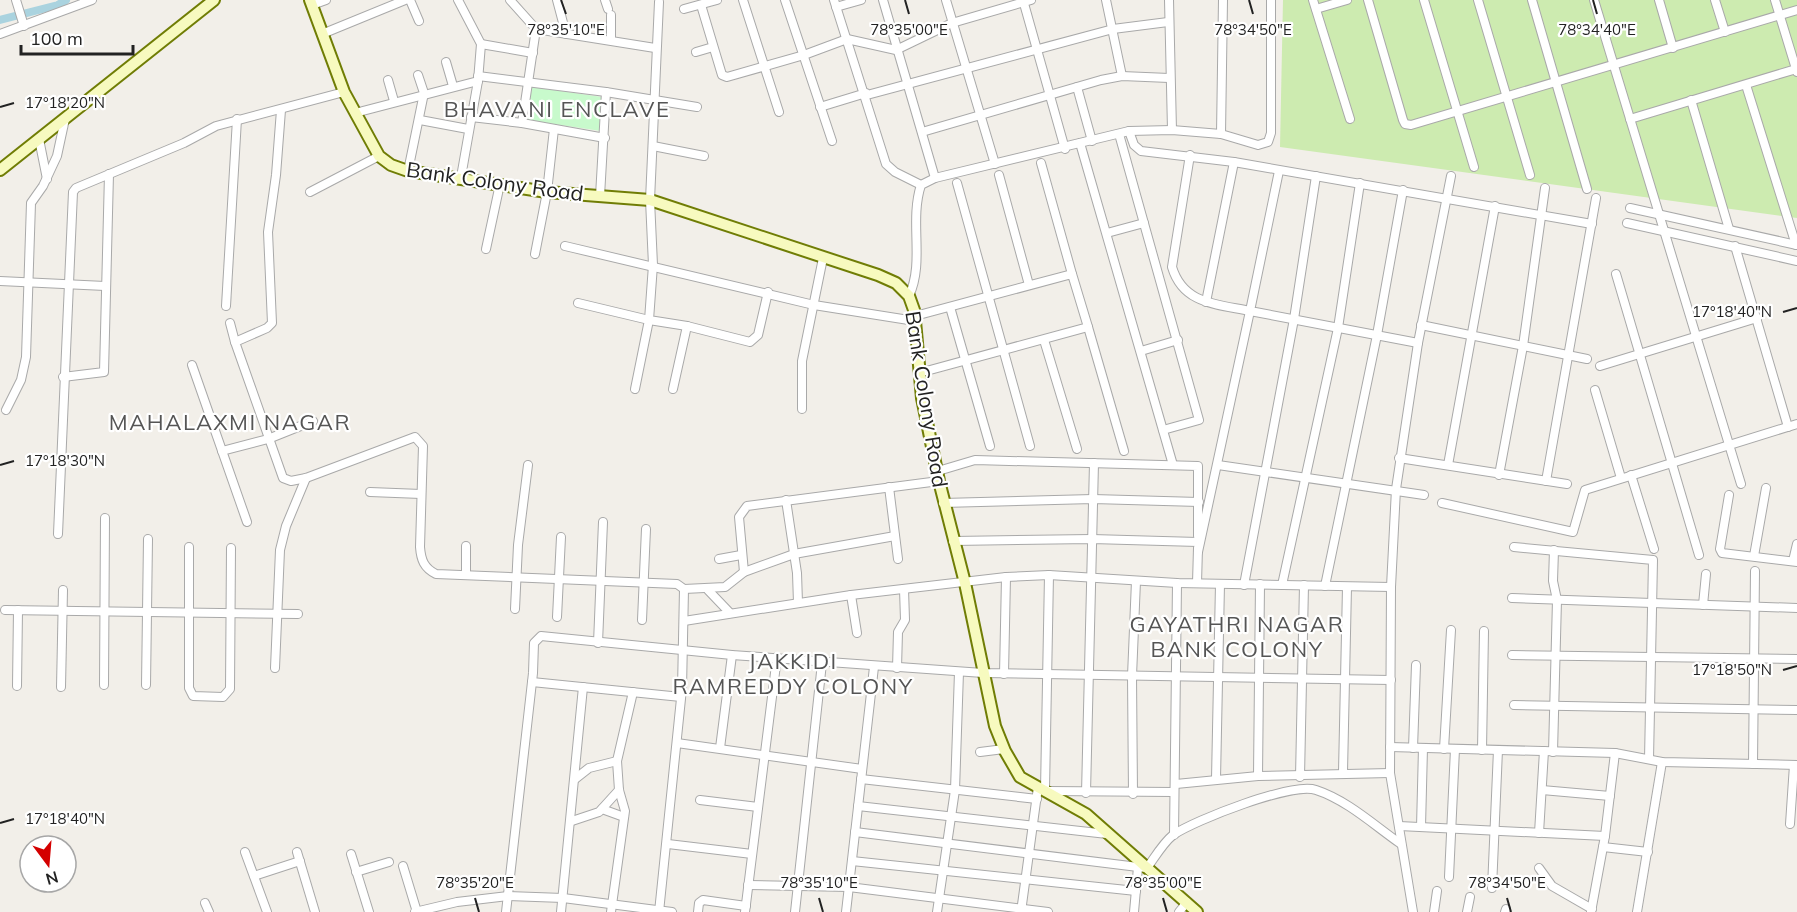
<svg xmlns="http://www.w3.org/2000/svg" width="1797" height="912" font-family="Mulish,sans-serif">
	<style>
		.grass { fill: #cdebb0 }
		.park { fill: #c8facc }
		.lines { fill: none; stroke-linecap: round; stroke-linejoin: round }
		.canal { stroke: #aad3df; stroke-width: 8 }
		.street-casing { stroke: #a9a9a9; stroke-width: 10 }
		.secondary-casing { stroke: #707d05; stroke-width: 14 }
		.street { stroke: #fff; stroke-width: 8 }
		.secondary { stroke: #f7fabf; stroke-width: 10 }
		.ticks { fill: none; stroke: #222; stroke-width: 2 }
		.labels { text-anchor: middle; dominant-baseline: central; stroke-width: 4.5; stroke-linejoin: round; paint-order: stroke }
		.street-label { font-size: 21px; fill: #222; stroke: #fff }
		.neighbourhood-label { font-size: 22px; letter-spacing: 1.5px; fill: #555; stroke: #fff }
		.ticks-label { font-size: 15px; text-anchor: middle; fill: #222; stroke: #fff; stroke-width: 4.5; stroke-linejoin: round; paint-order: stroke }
	</style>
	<rect width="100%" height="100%" fill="#f2efe9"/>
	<!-- grass -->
	<path class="grass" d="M1283,0H1797V218L1280,147Z"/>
	<!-- park -->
	<path class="park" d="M532,87L602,97L601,131L527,120Z"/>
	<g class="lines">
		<!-- canal -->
		<path class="canal" d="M0,20L58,5L66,0"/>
		<!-- street casing -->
		<g class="street-casing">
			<g id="street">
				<path d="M16,0L24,26"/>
				<path d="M410,0L419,21"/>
				<path d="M458,0L481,44L478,81L461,177"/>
				<path d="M510,0L536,29L655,48"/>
				<path d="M557,0L566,34"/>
				<path d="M605,0L608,9"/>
				<path d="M743,0L779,112"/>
				<path d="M785,0L832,141"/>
				<path d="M834,0L886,164L895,172L921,185"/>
				<path d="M883,0L935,178"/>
				<path d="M946,0L995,164"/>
				<path d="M1023,0L1065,149"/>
				<path d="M1106,0L1122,76"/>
				<path d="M1169,0L1172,130"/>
				<path d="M1313,0L1350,119"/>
				<path d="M1368,0L1403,120L1405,124L1411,125L1797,10"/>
				<path d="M1424,0L1474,167"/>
				<path d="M1478,0L1530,175"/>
				<path d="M1532,0L1587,189"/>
				<path d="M1594,0L1741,484"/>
				<path d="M1659,0L1673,48"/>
				<path d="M1715,0L1725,32"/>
				<path d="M1775,0L1797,72"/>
				<path d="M659,2L650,200L653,265L649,320L687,326L750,342L758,335L768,292"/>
				<path d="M312,5L326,0"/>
				<path d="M701,5L722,75L727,77L804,55L847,39L896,50L952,23L1031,0"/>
				<path d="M836,7L861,0"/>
				<path d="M684,9L717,0"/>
				<path d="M1316,9L1347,0"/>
				<path d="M0,34L92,0"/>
				<path d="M322,34L405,0"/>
				<path d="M611,40V15"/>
				<path d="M481,44L533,53"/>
				<path d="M696,52L713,47"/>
				<path d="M446,62L453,86"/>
				<path d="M478,76L606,92L697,107"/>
				<path d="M388,80L394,101"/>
				<path d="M1746,85L1796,245"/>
				<path d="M1077,87L1092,141"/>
				<path d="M867,95L1113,29L1168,22"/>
				<path d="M1691,100L1729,229"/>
				<path d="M820,107L866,93"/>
				<path d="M281,110L276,175L268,232L272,323L267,328L235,342L283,478L291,481L306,478L415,437L423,446L420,547C421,560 424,568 436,574L677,584L684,589L682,689L659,912"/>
				<path d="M355,113L478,81"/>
				<path d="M471,117L522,123L605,138"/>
				<path d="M1630,119L1796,69"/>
				<path d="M420,120L468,129"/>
				<path d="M522,123L536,29"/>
				<path d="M1129,131L1134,145L1141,151L1234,162L1592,224"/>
				<path d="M922,132L1101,80L1122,76L1169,78"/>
				<path d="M1119,134L1199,420L1163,430"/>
				<path d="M1221,134L1223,0"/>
				<path d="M39,139L47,179"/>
				<path d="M1080,143L1173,465"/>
				<path d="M653,146L704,156"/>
				<path d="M1190,155L1172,267C1183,304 1216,304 1250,311L1198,552"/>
				<path d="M1041,163L1072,274"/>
				<path d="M408,171L424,93L418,75"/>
				<path d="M1279,171L1250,311L1418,343"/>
				<path d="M999,175L1029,285"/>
				<path d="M957,183L1030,446"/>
				<path d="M310,192L379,156"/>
				<path d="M600,196L606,92"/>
				<path d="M1630,208L1797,245"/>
				<path d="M1627,223L1797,261"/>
				<path d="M1107,233L1144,223"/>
				<path d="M565,246L814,305L915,321"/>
				<path d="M1735,246L1788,427"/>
				<path d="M486,249L500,184"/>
				<path d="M535,254L547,192L554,129"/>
				<path d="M1616,274L1699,555"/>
				<path d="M0,281L105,286"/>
				<path d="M909,296C925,261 909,222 921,185L935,178L1129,131L1172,130L1221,134L1258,145L1268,142L1271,133V0"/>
				<path d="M1206,302L1234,162"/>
				<path d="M578,303L649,320L635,389"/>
				<path d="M226,306L237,119"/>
				<path d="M950,307L990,446"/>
				<path d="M915,316L1072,274L1088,327L919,373"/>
				<path d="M230,323L235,342"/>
				<path d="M1421,325L1587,359"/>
				<path d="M1088,327L1124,451"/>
				<path d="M1044,340L1077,449"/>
				<path d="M1141,351L1178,340"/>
				<path d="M192,365L247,522"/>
				<path d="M1600,366L1757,318"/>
				<path d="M63,377L104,372L109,174"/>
				<path d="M673,389L687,326"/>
				<path d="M1595,390L1621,478"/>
				<path d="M802,409V361L823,258"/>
				<path d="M6,410L21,380L26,357L31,203L43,186L57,156L65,119"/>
				<path d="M222,451L268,439L313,421"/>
				<path d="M1399,458L1567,484"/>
				<path d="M1218,465L1424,495"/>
				<path d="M1448,465L1495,206"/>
				<path d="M938,471L975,460L1198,466V536"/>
				<path d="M1499,475L1523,346L1545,188"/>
				<path d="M1631,475L1654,549"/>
				<path d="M1546,481L1596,198"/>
				<path d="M889,487L898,559"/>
				<path d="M370,492L421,494"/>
				<path d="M1729,495L1720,549L1722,553L1797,562"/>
				<path d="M786,500L797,573L798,603"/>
				<path d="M943,503L1093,499L1199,502"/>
				<path d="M1442,503L1573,532L1585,490L1797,424"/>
				<path d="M58,534L73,192L76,188L184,143L216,126L344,92"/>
				<path d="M953,541L1092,539L1198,542"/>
				<path d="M189,547V688L193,696L223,697L230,689L231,548"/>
				<path d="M1514,547L1653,560L1649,759"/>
				<path d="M1754,556L1766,488"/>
				<path d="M719,559L741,555"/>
				<path d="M1793,561L1797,544"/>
				<path d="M744,572L739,517L747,506L939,481"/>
				<path d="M466,575V546"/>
				<path d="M1197,583L1198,548"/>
				<path d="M1244,585L1294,319L1316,176"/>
				<path d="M1282,585L1338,328L1360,183"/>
				<path d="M1325,586L1377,335L1403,190"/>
				<path d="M684,589L725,587L744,572L794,554L895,536"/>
				<path d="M708,590L730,613"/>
				<path d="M851,595L857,633"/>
				<path d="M1512,598L1797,608"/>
				<path d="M1703,605L1706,574"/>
				<path d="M515,609L518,545L528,465"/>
				<path d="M5,610L298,614"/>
				<path d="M557,617L561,537"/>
				<path d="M642,620L646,529"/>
				<path d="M684,621L851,595L1006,577L1049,575L1177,583L1391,587"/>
				<path d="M598,643L603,522"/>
				<path d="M1512,655L1797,659"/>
				<path d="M275,668L280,550L286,526L306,478"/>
				<path d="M897,668L898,632L905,620L904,589"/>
				<path d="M1004,674L1006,577"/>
				<path d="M532,682L681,697"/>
				<path d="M104,685L105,518"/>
				<path d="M146,685L148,539"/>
				<path d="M17,686L18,610"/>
				<path d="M61,687L63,590"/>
				<path d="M1514,705L1797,710"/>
				<path d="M677,743L862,769"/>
				<path d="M1390,747L1615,753L1662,762L1797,765"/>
				<path d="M720,748L732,655"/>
				<path d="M1413,748L1416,665"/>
				<path d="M1444,749L1451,630"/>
				<path d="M1482,750L1484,631"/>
				<path d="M980,752L1004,749"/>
				<path d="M1553,752L1557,600L1553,581L1554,550"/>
				<path d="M1753,764L1755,571"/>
				<path d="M1343,772L1347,587"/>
				<path d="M1258,776L1260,584"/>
				<path d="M1300,777L1304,585"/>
				<path d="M575,779L589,768L617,761"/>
				<path d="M861,779L1037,799"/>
				<path d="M1216,779L1220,584"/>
				<path d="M1176,784L1258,776L1390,773"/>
				<path d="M1045,790L1049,575"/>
				<path d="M1542,790L1610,796"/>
				<path d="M1049,791L1173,792"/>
				<path d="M1086,793L1094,463"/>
				<path d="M1133,794L1132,676L1136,581"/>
				<path d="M700,800L758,807"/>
				<path d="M858,806L1107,834"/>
				<path d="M602,809L624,817"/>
				<path d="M572,821L599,812L619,790"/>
				<path d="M1790,824L1794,765"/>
				<path d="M1399,826L1605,836"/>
				<path d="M1421,827L1423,748"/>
				<path d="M855,832L1138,867"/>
				<path d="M1539,833L1544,751"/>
				<path d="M1174,835L1177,583"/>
				<path d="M668,844L752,854"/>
				<path d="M1603,847L1648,852"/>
				<path d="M245,852L267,912"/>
				<path d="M297,852L315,912"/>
				<path d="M351,854L369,912"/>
				<path d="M852,861L1136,891"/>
				<path d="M403,866L417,912"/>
				<path d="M1539,868L1552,886L1592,909"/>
				<path d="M356,872L389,862"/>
				<path d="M254,876L300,861"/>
				<path d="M1449,877L1455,749"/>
				<path d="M748,885L849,887L1048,912"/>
				<path d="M1492,888L1498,750"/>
				<path d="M205,903L209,912"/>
				<path d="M415,912L457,902L508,896L563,898L672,912"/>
				<path d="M506,912L533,673L534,643L541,636L732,655L983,673L1391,680"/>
				<path d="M561,912L583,687"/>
				<path d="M611,912L625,811L619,790L617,761L633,692"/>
				<path d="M698,912L699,903L703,900L746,906"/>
				<path d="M745,912L777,657"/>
				<path d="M795,912L822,663"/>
				<path d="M846,912L874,667"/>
				<path d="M937,912L955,790L959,672"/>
				<path d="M1021,912L1038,787"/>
				<path d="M1134,912L1138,867L1147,868C1155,857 1163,843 1173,835C1195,820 1292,782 1316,790C1347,800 1375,826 1401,844"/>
				<path d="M1179,912L1187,902"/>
				<path d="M1413,912L1390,773L1391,587L1396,489L1418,343L1451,176"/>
				<path d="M1434,912L1437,891"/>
				<path d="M1467,912L1470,897"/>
				<path d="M1505,912L1506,909"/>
				<path d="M1591,912L1605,836L1615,753"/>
				<path d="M1637,912L1662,762"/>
			</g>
		</g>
		<!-- secondary casing -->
		<g class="secondary-casing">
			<g id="secondary">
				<path d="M310,0L344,92L379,156L391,165L408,171L547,192L650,200L878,275L896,283L909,296L914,310L922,398L939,481L965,583L995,726L1005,751L1020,777L1086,814L1197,912"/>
				<path d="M0,170L214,0"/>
			</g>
		</g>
		<!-- street -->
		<use href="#street" class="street"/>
		<!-- secondary -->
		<use href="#secondary" class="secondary"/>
	</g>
	<!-- ticks -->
	<path class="ticks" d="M561,0L566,14M905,0L909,14M1249,0L1253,14M1593,0L1597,14M0,107L14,103M1783,312L1797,308M0,465L14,461M1783,670L1797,666M0,823L14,819M475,898L479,912M819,898L823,912M1163,898L1167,912M1507,898L1511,912"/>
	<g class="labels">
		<!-- street labels -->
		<g class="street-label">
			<text transform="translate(495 181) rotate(8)">Bank Colony Road</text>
			<text transform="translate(927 399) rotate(81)">Bank Colony Road</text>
		</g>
		<!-- neighbourhood labels -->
		<g class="neighbourhood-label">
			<text x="557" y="109">BHAVANI ENCLAVE</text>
			<text x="230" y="422">MAHALAXMI NAGAR</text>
			<text x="1237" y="624">GAYATHRI NAGAR<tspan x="1237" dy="25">BANK COLONY</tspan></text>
			<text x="793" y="661">JAKKIDI<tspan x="793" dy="25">RAMREDDY COLONY</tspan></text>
		</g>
	</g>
	<g class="ticks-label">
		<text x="566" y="35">78°35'10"E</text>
		<text x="909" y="35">78°35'00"E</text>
		<text x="1253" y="35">78°34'50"E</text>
		<text x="1597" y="35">78°34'40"E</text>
		<text x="65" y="108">17°18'20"N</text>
		<text x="1732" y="317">17°18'40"N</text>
		<text x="65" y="466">17°18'30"N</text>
		<text x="1732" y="675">17°18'50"N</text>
		<text x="65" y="824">17°18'40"N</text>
		<text x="475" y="888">78°35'20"E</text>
		<text x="819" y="888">78°35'10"E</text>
		<text x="1163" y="888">78°35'00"E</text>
		<text x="1507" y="888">78°34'50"E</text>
	</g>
	<!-- north arrow -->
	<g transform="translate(48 864) rotate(164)"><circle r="28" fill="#ffffff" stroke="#a7a7a7" stroke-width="1.5"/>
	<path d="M0-4.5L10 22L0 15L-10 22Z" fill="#d40000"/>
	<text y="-9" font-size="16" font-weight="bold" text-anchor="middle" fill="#222222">N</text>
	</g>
	<!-- scale -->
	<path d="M21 45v9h112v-9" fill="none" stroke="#222222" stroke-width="3"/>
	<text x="30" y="45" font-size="18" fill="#222222" stroke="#ffffff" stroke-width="4.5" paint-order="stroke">100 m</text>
</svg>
